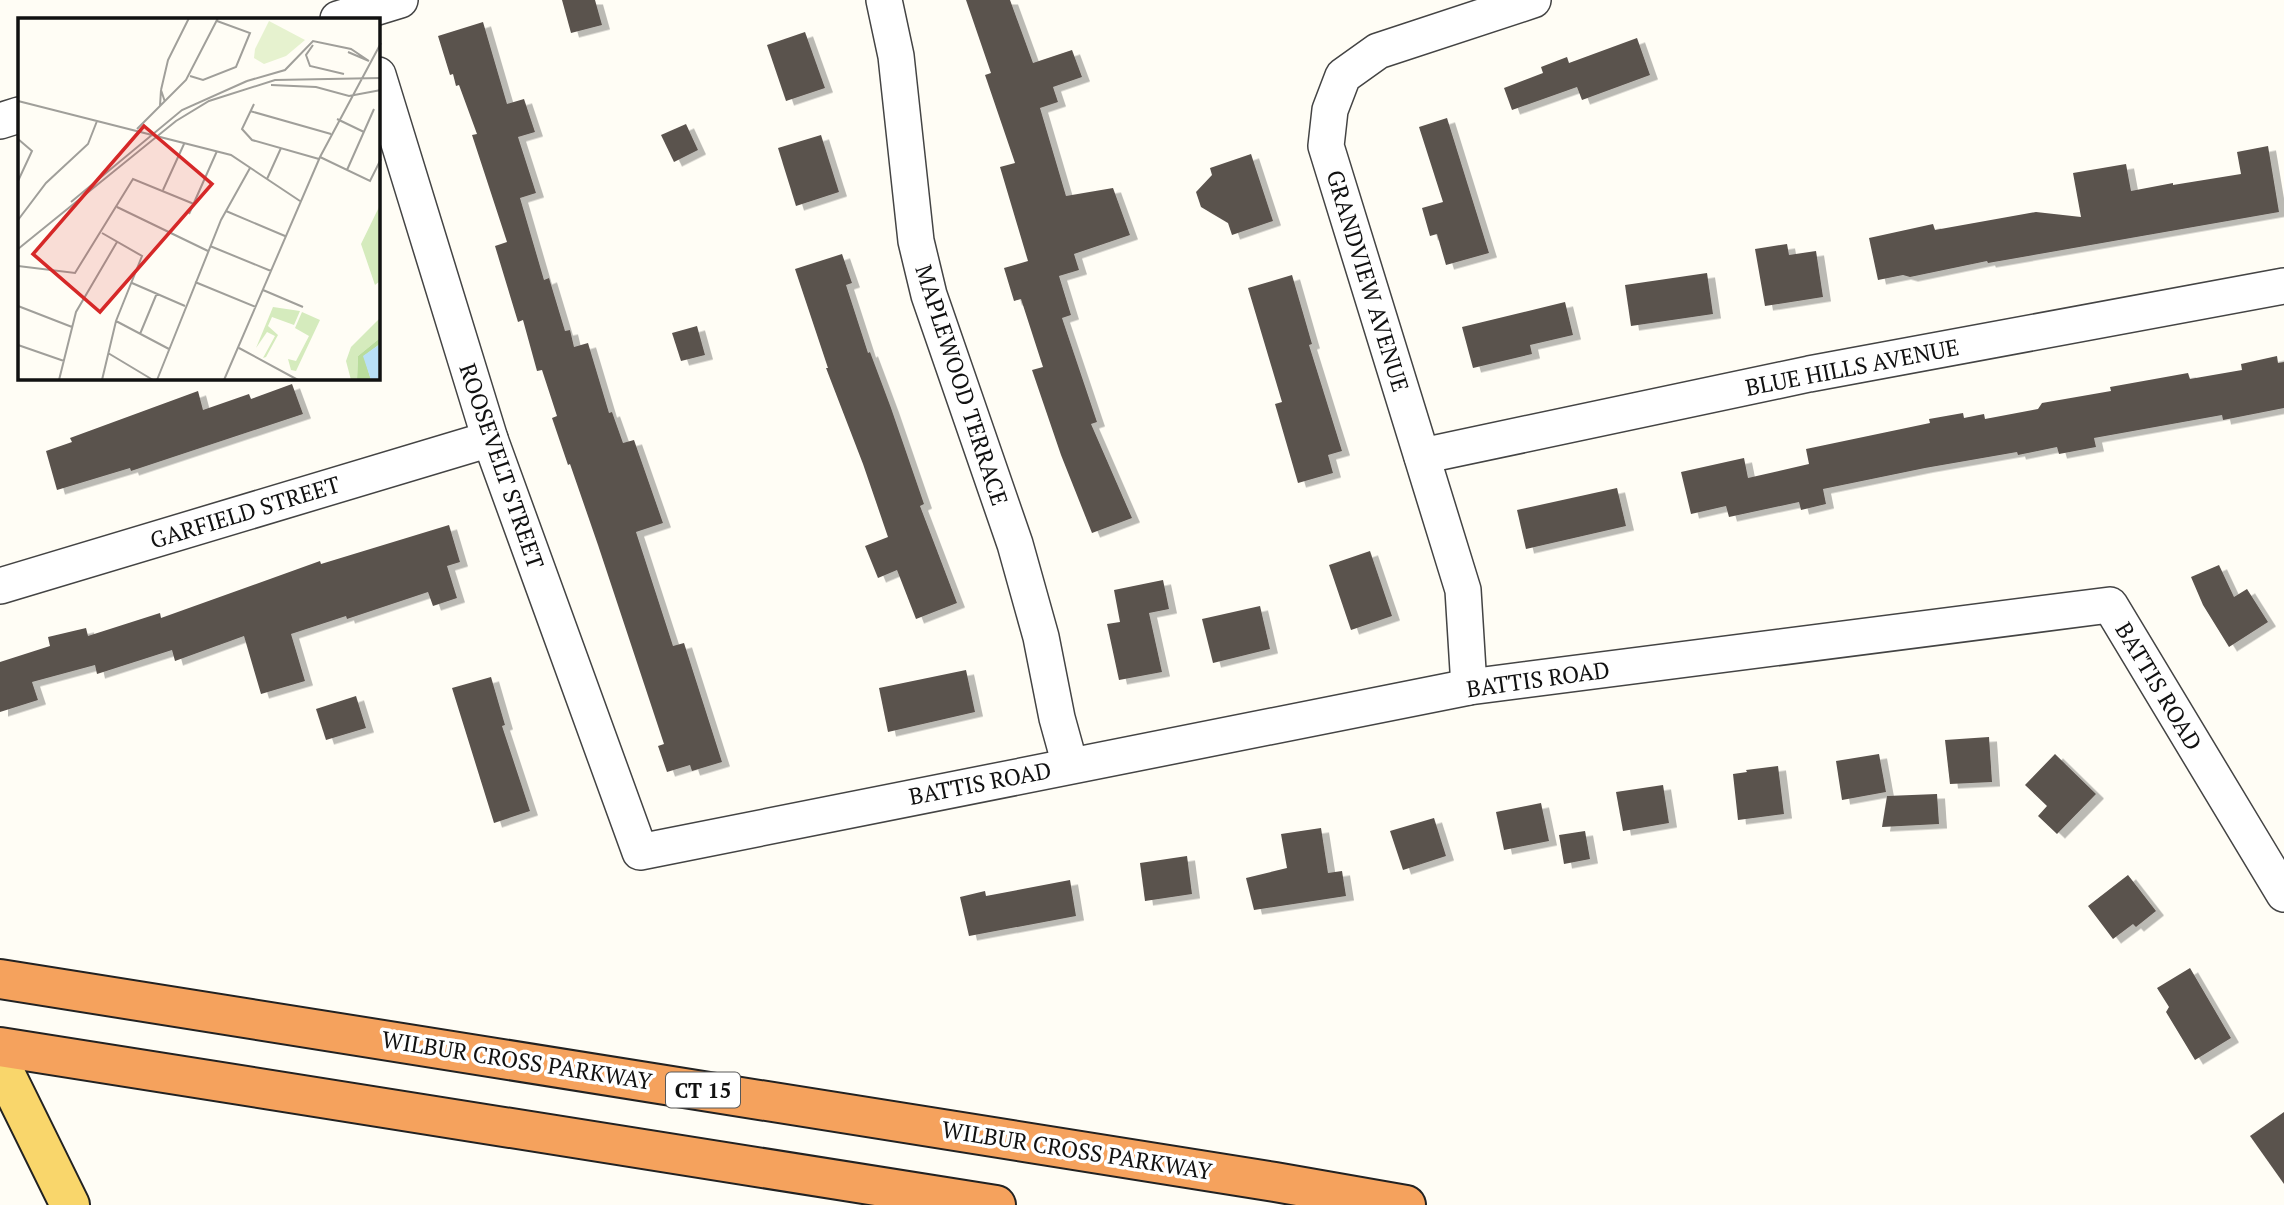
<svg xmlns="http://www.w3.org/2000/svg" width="2284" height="1205" font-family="'PT Serif',serif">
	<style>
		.building { fill: #5a524d; filter: url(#shadow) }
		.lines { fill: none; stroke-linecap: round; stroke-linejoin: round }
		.minor-casing { stroke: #444; stroke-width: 38 }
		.major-casing { stroke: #222; stroke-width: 42 }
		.highway-casing { stroke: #222; stroke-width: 42 }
		.minor { stroke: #fff; stroke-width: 35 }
		.major { stroke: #f9d66b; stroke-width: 38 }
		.highway { stroke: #f5a25d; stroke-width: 38 }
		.labels { text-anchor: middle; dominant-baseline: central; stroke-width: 7; stroke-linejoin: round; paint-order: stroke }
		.shield { fill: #fff; stroke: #585858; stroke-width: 2 }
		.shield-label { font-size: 21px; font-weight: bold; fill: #111 }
		.street-label { font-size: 23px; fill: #111; stroke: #fff }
		.inset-road { fill: none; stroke: #a09f9a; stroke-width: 2 }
		.view { fill: #d62828; fill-opacity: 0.15; stroke: #d62828; stroke-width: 3.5 }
		.inset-edge { fill: none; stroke: #111; stroke-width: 3.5 }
	</style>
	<defs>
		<filter id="shadow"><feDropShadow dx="8" dy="4.5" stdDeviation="0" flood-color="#0004"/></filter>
	</defs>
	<rect width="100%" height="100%" fill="#fffdf5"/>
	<!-- building -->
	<g class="building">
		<path d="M562,0H595L602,25L571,33Z"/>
		<path d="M966,0H1010L1033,63L1072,50L1082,77L1053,87L1058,102L1040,108L1066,196L1113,188L1130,235L1074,254L1079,270L1059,276L1071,315L1062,318L1097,422L1091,424L1132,518L1092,533L1061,455L1032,370L1043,367L1021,299L1014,301L1004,268L1028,261L1000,167L1015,163L985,75L991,73Z"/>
		<path d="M483,22L507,104L524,99L535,132L518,137L536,193L520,198L544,280L549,278L565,331L570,330L574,347L588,343L609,413L612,412L623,443L634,440L663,523L636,532L673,646L684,643L722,762L692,771L690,765L667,772L658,746L664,744L598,545L570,464L568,465L552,418L557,416L542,370L537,371L523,320L518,322L495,246L507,242L472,135L477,134L459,85L456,86L453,74L450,75L438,36Z"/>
		<path d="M805,32L825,88L786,101L767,45Z"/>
		<path d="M1637,38L1650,75L1582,100L1577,87L1512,110L1504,88L1543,73L1541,67L1567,57L1569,63Z"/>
		<path d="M1447,118L1489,253L1446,265L1437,234L1430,236L1422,208L1443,202L1419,127Z"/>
		<path d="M686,124L698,150L674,162L661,135Z"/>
		<path d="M821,135L839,192L796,206L778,148Z"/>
		<path d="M2268,146L2279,212L1988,263L1987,261L1910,277L1903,275L1878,280L1869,238L1933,224L1935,230L2036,212L2081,217L2073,173L2126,164L2131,191L2173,183V185L2241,174L2237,152Z"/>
		<path d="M1251,154L1273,221L1232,235L1228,223L1201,207L1196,192L1212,175L1210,168Z"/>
		<path d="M1787,244L1789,255L1816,251L1823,297L1765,306L1755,249Z"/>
		<path d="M842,254L852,283L846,285L868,353L870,352L891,408L924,504L920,506L957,603L916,619L897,570L878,578L865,546L888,537L863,464L826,368H828L795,269Z"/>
		<path d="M1707,273L1713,314L1631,326L1625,285Z"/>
		<path d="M1292,275L1312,344L1309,345L1342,451L1328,455L1333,473L1298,483L1275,404L1282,402L1248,288Z"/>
		<path d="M1565,302L1573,335L1530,345L1532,354L1473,368L1462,327Z"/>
		<path d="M697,326L705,355L681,361L672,333Z"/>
		<path d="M2277,356L2278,363L2284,362V408L2223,420L2222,415L2094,438L2096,447L2059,454L2057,447L2018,455L2017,452L1925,468L1823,489L1826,504L1801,510L1799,502L1729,517L1726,506L1691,514L1681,472L1744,458L1748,478L1809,464L1806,449L1930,423L1929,419L1963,413L1964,418L1984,414L1985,419L2038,409L2042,403L2111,391L2110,387L2188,373L2190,379L2242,370L2241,364Z"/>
		<path d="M292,384L303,414L131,471L130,468L57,490L46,451L72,442L70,438L198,391L203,410L249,394L251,399Z"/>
		<path d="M1617,488L1626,526L1526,549L1517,510Z"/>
		<path d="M449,525L460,562L447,566L457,598L433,606L428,592L347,619L346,616L291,634L305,681L261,694L244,636L175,661L172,650L97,674L95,665L32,682L38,700L0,712V662L50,646L48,637L86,628L88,636L160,613L161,618L320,561L321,564Z"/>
		<path d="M1370,551L1392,616L1351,630L1329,565Z"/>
		<path d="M2219,565L2234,597L2247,589L2268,622L2229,647L2203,605L2191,577Z"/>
		<path d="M1163,580L1169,609L1149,613L1162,672L1119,680L1107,624L1120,622L1114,590Z"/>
		<path d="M1260,606L1270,649L1213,663L1202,619Z"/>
		<path d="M966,670L975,712L888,732L879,688Z"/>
		<path d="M491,677L505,725L502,726L530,811L494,823L452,688Z"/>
		<path d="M356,696L366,728L326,740L316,709Z"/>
		<path d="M1989,737L1992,782L1950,784L1945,740Z"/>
		<path d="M1879,754L1886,792L1842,800L1836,761Z"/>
		<path d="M2055,754L2096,794L2057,834L2038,816L2047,806L2025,785Z"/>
		<path d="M1778,766L1784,814L1738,820L1733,774L1747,772L1746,770Z"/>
		<path d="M1663,785L1669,823L1623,831L1616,792Z"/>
		<path d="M1937,794L1939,824L1882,827L1887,796Z"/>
		<path d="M1541,803L1549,841L1504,850L1496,812Z"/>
		<path d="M1434,818L1446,856L1403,870L1390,831Z"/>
		<path d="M1321,828L1328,873L1342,871L1346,896L1254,910L1246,878L1287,868L1281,834Z"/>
		<path d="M1585,831L1590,859L1564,864L1559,835Z"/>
		<path d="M1187,856L1192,894L1145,901L1140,863Z"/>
		<path d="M2128,875L2156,911L2136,927L2133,924L2113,939L2088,906Z"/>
		<path d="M1070,880L1076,916L969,936L960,897L985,891L986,896Z"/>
		<path d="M2190,968L2231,1038L2195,1060L2166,1012L2169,1007L2157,988Z"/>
		<path d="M2284,1112V1184L2250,1136Z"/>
	</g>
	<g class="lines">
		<!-- minor casing -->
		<g class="minor-casing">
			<g id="minor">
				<path d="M884,0L896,56L916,241L929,295L1015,544L1041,637L1057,718L1070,765"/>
				<path d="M338,19L400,0"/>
				<path d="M378,75L490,439L640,852L1469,687L2110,605L2284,894"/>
				<path d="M0,121L19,115"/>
				<path d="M1422,456L1809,374L2284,286"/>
				<path d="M0,586L490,439"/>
				<path d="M1469,687L1463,590L1326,146L1330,110L1343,76L1378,51L1533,0"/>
			</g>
		</g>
		<!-- major casing -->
		<g class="major-casing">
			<path id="major" d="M0,1063L70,1205"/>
		</g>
		<!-- highway casing -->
		<g class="highway-casing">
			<g id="highway">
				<path d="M0,979L1275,1182L1406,1205"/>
				<path d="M0,1047L996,1205"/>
			</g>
		</g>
		<!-- minor -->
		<use href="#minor" class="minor"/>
		<!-- major -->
		<use href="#major" class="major"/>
		<!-- highway -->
		<use href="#highway" class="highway"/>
	</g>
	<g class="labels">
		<!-- shield labels -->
		<rect class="shield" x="666" y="1072.5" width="74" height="35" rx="5"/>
		<g class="shield-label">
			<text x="703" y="1090">CT 15</text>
		</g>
		<!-- street labels -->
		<g class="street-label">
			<text transform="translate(1368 281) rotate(73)">GRANDVIEW AVENUE</text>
			<text transform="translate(1852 367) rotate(-11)">BLUE HILLS AVENUE</text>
			<text transform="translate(962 385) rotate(72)">MAPLEWOOD TERRACE</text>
			<text transform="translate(502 466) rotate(71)">ROOSEVELT STREET</text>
			<text transform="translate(245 512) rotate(-17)">GARFIELD STREET</text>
			<text transform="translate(1538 679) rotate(-8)">BATTIS ROAD</text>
			<text transform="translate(2159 686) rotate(59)">BATTIS ROAD</text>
			<text transform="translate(980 783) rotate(-11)">BATTIS ROAD</text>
			<text transform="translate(517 1060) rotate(9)">WILBUR CROSS PARKWAY</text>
			<text transform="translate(1077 1150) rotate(9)">WILBUR CROSS PARKWAY</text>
		</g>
	</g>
	<!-- overview -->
	<g transform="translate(18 18)">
		<rect width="362" height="362" fill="#fffdf5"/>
		<path d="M362,187V263L357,267L343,226ZM255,289L282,293L276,307L254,299L250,308L260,317L248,339L245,340L257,318L249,314L238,330ZM284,294L302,302L278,353L273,352L270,341L278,343L291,318L277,310ZM362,300V320L340,338L339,362H333L328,343L333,329Z" fill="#d5ebbd"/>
		<path d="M362,320V326L346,338L353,362H339L340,338Z" fill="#b9dc9c"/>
		<path d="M251,3L287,22L268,38L246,46L236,40L237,31Z" fill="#e6f2cf"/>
		<path d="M362,326V362H353L345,338Z" fill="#b9e0f7"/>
		<path class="inset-road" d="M295,27L288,37L292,48L326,56M330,34L351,43M172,58L185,62L218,49L232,15L199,3M229,63L267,52L295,23L333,31L351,43M253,67L298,69L331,78L363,72M143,72L150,42L171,0M0,83L213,137L282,183M236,86L224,111L234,122L301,141M142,88L143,72L147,84M232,93L313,116M319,101L346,114M119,111L168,62L200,0M0,121L14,133L0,163M302,139L352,163L363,141M329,152L356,91M249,161L263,130M145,172L166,126M53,184L164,92L229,63M99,189L190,233M208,193L267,218M171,196L199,133M0,202L28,165L70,126L79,103M84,215L124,238L98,303L84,362M192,228L253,253M0,231L158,103L191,83L257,62L363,60M0,248L57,255L115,161L176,186M177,264L238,289M114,265L167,288M245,272L285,289M0,288L54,309M98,303L151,331M122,316L139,275M0,327L46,343M221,330L280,362M90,335L135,362M41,362L58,294L99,224M139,362L203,202L232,150M206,362L302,139L363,25"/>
		<path class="view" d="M126,108L194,166L82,294L15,236Z"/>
		<rect width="362" height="362" class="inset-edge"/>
	</g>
</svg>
